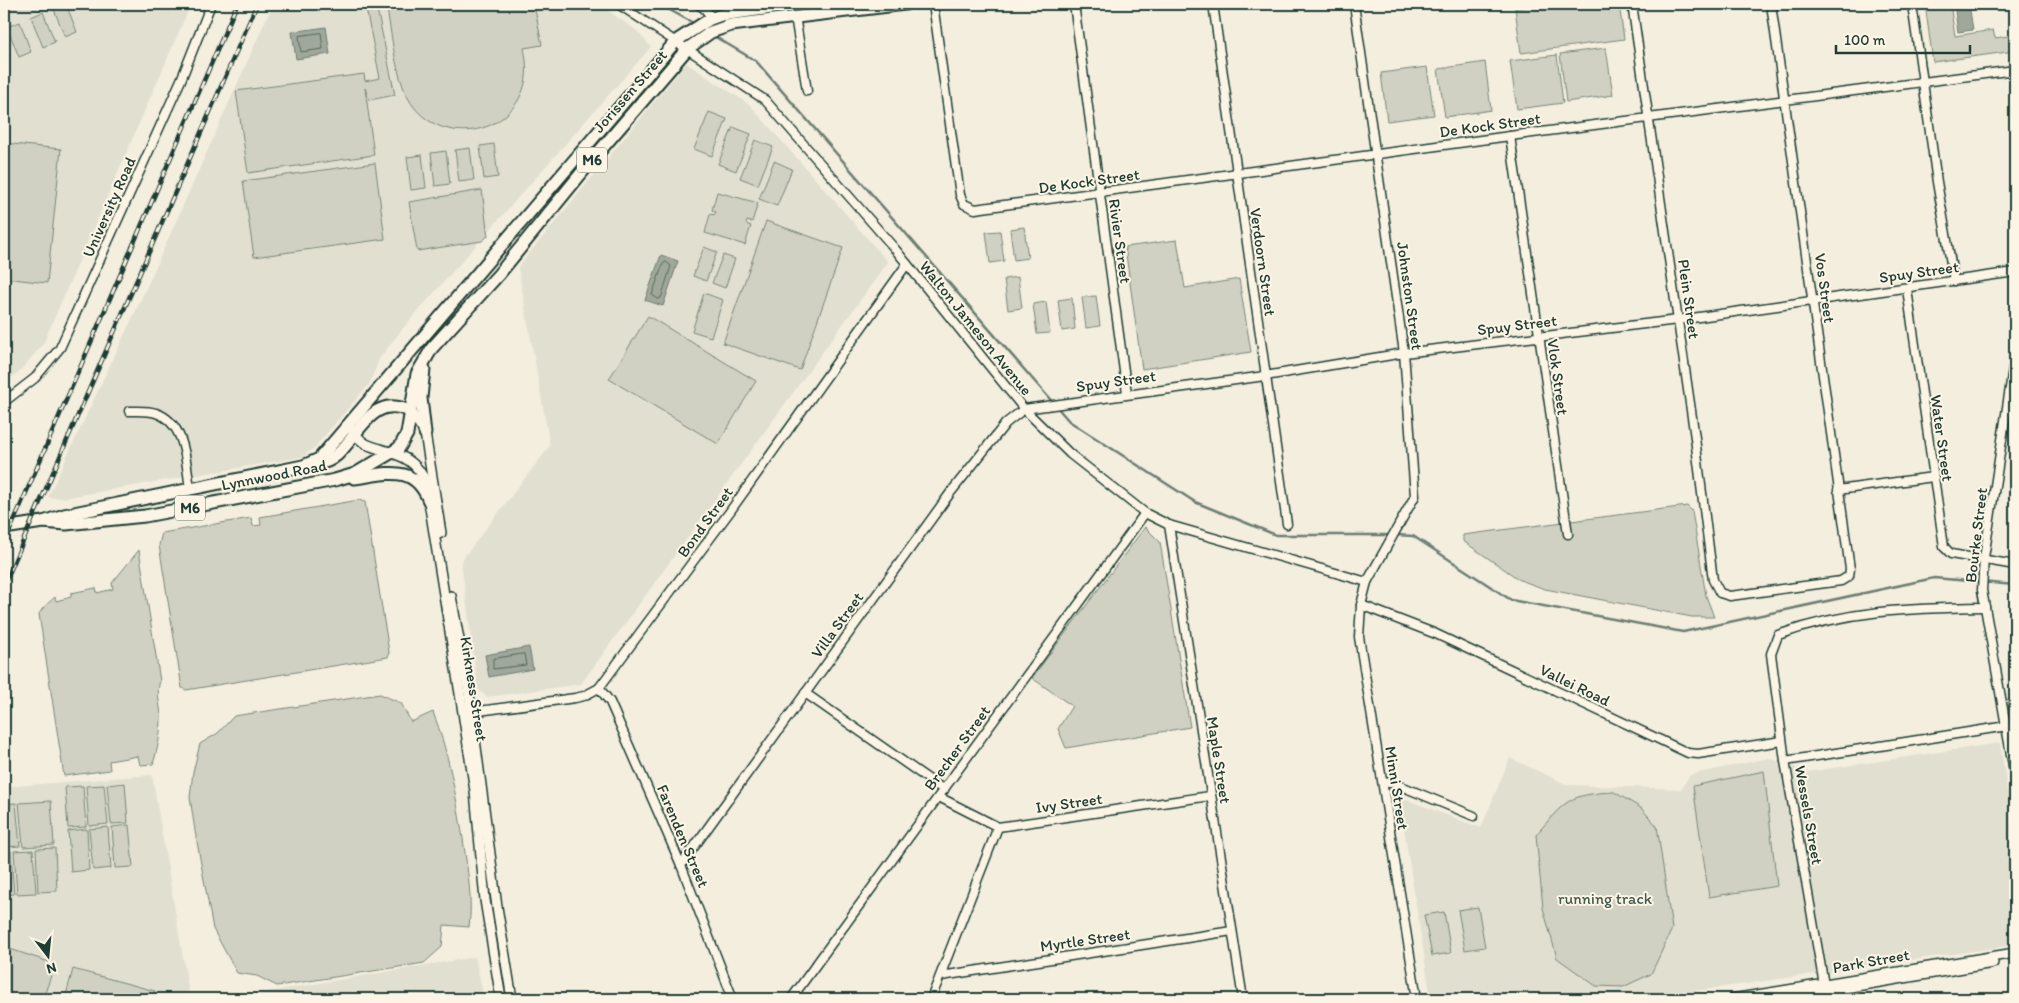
<svg xmlns="http://www.w3.org/2000/svg" width="2019" height="1003" font-family="Itim,sans-serif">
	<style>
		.built { fill: #e1dfd0 }
		.green { fill: #d0d1c2; stroke: #78877b }
		.water { fill: #a0a89b; stroke: #6c7d72 }
		.lines { fill: none; stroke-linecap: round; stroke-linejoin: round }
		.shore { stroke: #53685d; stroke-width: 1 }
		.stream { stroke: #6c7d72; stroke-width: 2.5 }
		.minor-casing { stroke: #1f3d34; stroke-width: 11 }
		.tertiary-casing { stroke: #1f3d34; stroke-width: 12 }
		.primary-casing { stroke: #1f3d34; stroke-width: 15 }
		.minor { stroke: #fcf5e5; stroke-width: 8 }
		.tertiary { stroke: #fcf5e5; stroke-width: 9 }
		.primary { stroke: #fcf5e5; stroke-width: 11 }
		.rail-casing { stroke: #1f3d34; stroke-width: 4.5 }
		.rail { stroke: #fcf5e5; stroke-width: 2.5; stroke-dasharray: 8; stroke-linecap: butt }
		.labels { text-anchor: middle; dominant-baseline: central; stroke-width: 4; stroke-linejoin: round; paint-order: stroke }
		.shield { fill: #fcf5e5; stroke: #617469; stroke-width: 1 }
		.shield-label { font-size: 15px; font-weight: bold; fill: #1f3d34 }
		.street-label { font-size: 16px; fill: #1f3d34; stroke: #fcf5e5 }
		.park-label { font-size: 16px; fill: #425b50; stroke: #fcf5e5 }
	</style>
	<rect width="100%" height="100%" fill="#f3eede"/>
	<filter id="ink" filterUnits="userSpaceOnUse"><feTurbulence type="fractalNoise" baseFrequency=".02" numOctaves="2"/><feDisplacementMap in="SourceGraphic" scale="10" xChannelSelector="R" yChannelSelector="G"/><feConvolveMatrix kernelMatrix="1 2 1 2 8 2 1 2 1" color-interpolation-filters="sRGB"/></filter>
	<g filter="url(#ink)">
		<!-- built -->
		<g class="built">
			<path d="M4,4H191L43,344L18,373L4,382Z"/>
			<path d="M273,4H598L636,30L651,47L403,328L379,359L370,383L314,448L302,457L266,463L62,498L48,497L145,291Z"/>
			<path d="M686,63L750,105L888,262L581,684L487,697L478,689L461,561L550,446L518,267Z"/>
			<path d="M2000,743L2015,843V945L1640,999H1431L1399,797L1481,828L1510,758L1568,785L1681,789L1690,775L1769,758L1807,772Z"/>
			<path d="M152,775L190,999H4V787Z"/>
			<path d="M475,957L484,999H243L244,996Z"/>
		</g>
		<!-- green -->
		<g class="green">
			<path d="M61,4H66L77,32L65,37L53,7Z"/>
			<path d="M365,4H376L395,95L369,100L365,88L374,155L248,173L236,91L364,74L365,81L380,78Z"/>
			<path d="M386,4H534L542,45L524,48C527,63 528,76 523,90C506,136 444,145 414,107C395,83 392,33 386,4Z"/>
			<path d="M1545,4H1619L1624,39L1521,53L1515,8Z"/>
			<path d="M1925,4H1950L1955,36L1993,30L1995,38L2015,35V51L1933,62Z"/>
			<path d="M43,12L55,42L43,47L31,17Z"/>
			<path d="M20,22L31,52L19,57L7,27Z"/>
			<path d="M1606,48L1613,95L1566,102L1560,54Z"/>
			<path d="M1557,55L1563,103L1517,109L1510,61Z"/>
			<path d="M1485,62L1491,110L1445,117L1438,69Z"/>
			<path d="M1427,67L1434,115L1387,121L1381,73Z"/>
			<path d="M709,112L727,119L712,156L694,149Z"/>
			<path d="M733,127L751,134L736,171L718,164Z"/>
			<path d="M755,140L773,147L758,185L740,178Z"/>
			<path d="M4,143L61,149L47,283L4,278Z"/>
			<path d="M494,144L498,177L484,179L480,146Z"/>
			<path d="M470,148L474,180L459,182L455,150Z"/>
			<path d="M446,151L450,184L435,186L431,153Z"/>
			<path d="M422,155L426,188L411,190L407,157Z"/>
			<path d="M774,161L792,169L777,206L759,199Z"/>
			<path d="M375,163L385,239L254,257L243,181Z"/>
			<path d="M482,190L488,236L482,241L417,251L409,202Z"/>
			<path d="M717,192L758,203L752,222L747,221L746,224L751,226L745,245L705,233L710,214L714,215L716,212L712,210Z"/>
			<path d="M766,221L843,248L800,370L723,343Z"/>
			<path d="M1024,227L1028,258L1014,260L1010,229Z"/>
			<path d="M1000,231L1004,261L990,263L986,232Z"/>
			<path d="M1177,240L1185,288L1239,279L1251,352L1142,369L1125,247Z"/>
			<path d="M704,247L717,252L706,281L693,276Z"/>
			<path d="M723,255L735,259L725,288L712,283Z"/>
			<path d="M1018,277L1022,308L1008,310L1004,279Z"/>
			<path d="M704,293L723,300L711,337L692,331Z"/>
			<path d="M1096,296L1100,326L1086,328L1082,297Z"/>
			<path d="M1072,298L1075,329L1062,331L1058,300Z"/>
			<path d="M1046,302L1050,333L1037,334L1033,304Z"/>
			<path d="M648,316L756,381L718,444L609,379Z"/>
			<path d="M359,500L365,502L389,652L388,657L186,690L182,688L159,545L162,533L251,518L253,526L261,525L260,517Z"/>
			<path d="M1687,506L1692,511L1706,596L1714,617H1692L1545,589L1520,580L1463,541V535Z"/>
			<path d="M1145,527L1160,542L1190,727L1066,748L1058,729L1072,706L1032,678Z"/>
			<path d="M139,550L160,681C156,693 160,703 161,716C161,733 158,748 153,764L140,765L138,756L109,761L110,770L64,776L39,614L43,608L55,597L56,601L71,597V593L96,588L97,593L113,589L112,583Z"/>
			<path d="M380,694L401,703L411,722L433,712C449,753 456,796 463,839C467,868 473,899 469,927L444,925L442,947L424,963L277,986L257,976L237,973L213,929L195,831L190,797L193,772L200,744L218,733L234,716Z"/>
			<path d="M1764,771L1777,886L1709,897L1693,786Z"/>
			<path d="M125,783L128,823L111,824L107,785Z"/>
			<path d="M104,785L108,824L89,826L86,786Z"/>
			<path d="M83,786L86,827L68,828L65,787Z"/>
			<path d="M1614,792L1641,808L1657,826L1672,929L1651,974L1623,987L1596,986L1557,958L1543,908L1536,835C1565,801 1568,794 1614,792Z"/>
			<path d="M51,801L54,845L23,847L19,803Z"/>
			<path d="M16,803L20,846L4,847V804Z"/>
			<path d="M129,825L133,867L115,868L112,827Z"/>
			<path d="M108,827L111,868L93,870L89,829Z"/>
			<path d="M87,829L89,870L71,872L68,831Z"/>
			<path d="M55,848L57,891L38,892L36,849Z"/>
			<path d="M33,850L36,893L17,894L14,851Z"/>
			<path d="M4,851H11L14,894L4,895Z"/>
			<path d="M1478,907L1485,947L1465,950L1458,910Z"/>
			<path d="M1444,912L1451,953L1432,956L1424,915Z"/>
			<path d="M4,947L55,964L43,999H4Z"/>
			<path d="M73,969L155,991L152,999H65Z"/>
		</g>
		<!-- water -->
		<g class="water">
			<path d="M1954,4H1969L1973,30L1958,32Z"/>
			<path d="M326,27L330,54L296,59L292,32Z"/>
			<path d="M661,255L678,261L663,306L645,300Z"/>
			<path d="M529,647L533,669L489,677L485,655Z"/>
		</g>
		<g class="lines">
			<!-- shore -->
			<g class="shore">
				<path d="M321,33L323,49L301,52L299,36Z"/>
				<path d="M666,262L671,266L661,298L658,299L652,295L663,264Z"/>
				<path d="M524,654L526,665L493,669V659Z"/>
			</g>
			<!-- stream -->
			<g class="stream">
				<path d="M659,4L695,24"/>
				<path d="M712,35L756,61L1069,421L1195,502L1276,535H1391"/>
				<path d="M1396,535L1413,536L1511,600L1683,632L1934,578L2015,585"/>
			</g>
			<!-- minor casing -->
			<g class="minor-casing">
				<g id="minor">
					<path d="M618,4L765,100L895,249L1024,409L1070,454L1145,513L1169,525L1367,582"/>
					<path d="M698,4L705,9L712,18"/>
					<path d="M933,4L960,195L964,204L975,209L1510,136L2015,70"/>
					<path d="M1074,4L1127,393"/>
					<path d="M1213,4L1287,524"/>
					<path d="M1354,4L1404,353L1415,496L1367,582L1361,605L1359,637L1417,999"/>
					<path d="M1632,4L1695,438L1713,580L1720,593L1730,596L1841,581L1849,576L1850,569L1771,4"/>
					<path d="M1912,4L1937,182L1954,281"/>
					<path d="M795,16L807,91"/>
					<path d="M1510,136L1568,534"/>
					<path d="M1907,289L1944,547L1951,554L2015,565"/>
					<path d="M2015,355L1984,558L1982,590L2015,777"/>
					<path d="M4,402L35,378L60,348L181,80L211,4"/>
					<path d="M129,411C137,411 148,410 156,413C186,423 186,463 190,489"/>
					<path d="M1838,490L1933,477"/>
					<path d="M1169,525L1243,999"/>
					<path d="M1361,605L1436,634L1688,753L1698,754L1782,741"/>
					<path d="M599,688L610,702L681,865L733,999"/>
					<path d="M805,693L944,790"/>
					<path d="M467,709L471,712L575,698L584,696L599,688L731,510L907,264"/>
					<path d="M1785,761L2007,726"/>
					<path d="M1383,782L1396,784L1474,816"/>
					<path d="M939,797L998,827L1210,796"/>
					<path d="M681,865L951,492L1006,423L1024,409L1265,376L1404,353L1678,320L2015,272"/>
					<path d="M941,976L1232,931"/>
					<path d="M791,999L1145,513"/>
					<path d="M931,999L998,827"/>
					<path d="M1829,999L1824,985L1785,761L1771,654L1778,635C1847,610 1912,608 1985,607"/>
				</g>
			</g>
			<!-- tertiary casing -->
			<g class="tertiary-casing">
				<g id="tertiary">
					<path d="M411,412L425,433L441,533"/>
					<path d="M352,430C356,435 360,441 366,444C392,455 414,453 426,483L462,706L475,791L485,900L501,999"/>
					<path d="M451,596L469,694L497,907L512,999"/>
					<path d="M1732,999L2015,953"/>
					<path d="M1779,999L1993,963"/>
				</g>
			</g>
			<!-- primary casing -->
			<g class="primary-casing">
				<g id="primary">
					<path d="M424,369L421,398L425,433"/>
					<path d="M318,463C353,463 363,386 411,412"/>
					<path d="M354,478C387,474 414,463 429,501"/>
					<path d="M43,522L66,524L145,516L335,480L355,474L399,448L407,434L417,374L432,348L499,274L592,160L687,49L711,32L731,25L905,4"/>
					<path d="M4,528L43,522L64,515L303,466L319,459L676,41L710,19L721,15L800,4"/>
				</g>
			</g>
			<!-- minor -->
			<use href="#minor" class="minor"/>
			<!-- tertiary -->
			<use href="#tertiary" class="tertiary"/>
			<!-- primary -->
			<use href="#primary" class="primary"/>
			<!-- rail casing -->
			<g class="rail-casing">
				<g id="rail">
					<path d="M4,544L237,4"/>
					<path d="M4,585L257,4"/>
				</g>
			</g>
			<!-- rail -->
			<use href="#rail" class="rail"/>
		</g>
	</g>
	<g class="labels">
		<!-- shield labels -->
		<g class="shield">
			<rect x="577" y="147.5" width="30" height="25" rx="4"/>
			<rect x="175" y="495.5" width="30" height="25" rx="4"/>
		</g>
		<g class="shield-label">
			<text x="592" y="160">M6</text>
			<text x="190" y="508">M6</text>
		</g>
		<!-- street labels -->
		<g class="street-label">
			<text transform="translate(630 91) rotate(-49)">Jorissen Street</text>
			<text transform="translate(1490 125) rotate(-8)">De Kock Street</text>
			<text transform="translate(1089 181) rotate(-8)">De Kock Street</text>
			<text transform="translate(109 207) rotate(-66)">University Road</text>
			<text transform="translate(1120 241) rotate(82)">Rivier Street</text>
			<text transform="translate(1263 262) rotate(82)">Verdoorn Street</text>
			<text transform="translate(1919 272) rotate(-8)">Spuy Street</text>
			<text transform="translate(1825 288) rotate(82)">Vos Street</text>
			<text transform="translate(1410 296) rotate(82)">Johnston Street</text>
			<text transform="translate(1689 299) rotate(82)">Plein Street</text>
			<text transform="translate(1517 325) rotate(-7)">Spuy Street</text>
			<text transform="translate(976 328) rotate(51)">Walton Jameson Avenue</text>
			<text transform="translate(1558 377) rotate(82)">Vlok Street</text>
			<text transform="translate(1116 381) rotate(-8)">Spuy Street</text>
			<text transform="translate(1942 438) rotate(82)">Water Street</text>
			<text transform="translate(274 475) rotate(-11)">Lynnwood Road</text>
			<text transform="translate(705 522) rotate(-54)">Bond Street</text>
			<text transform="translate(1976 535) rotate(-83)">Bourke Street</text>
			<text transform="translate(837 625) rotate(-54)">Villa Street</text>
			<text transform="translate(1575 685) rotate(26)">Vallei Road</text>
			<text transform="translate(474 689) rotate(81)">Kirkness Street</text>
			<text transform="translate(957 748) rotate(-54)">Brecher Street</text>
			<text transform="translate(1219 760) rotate(81)">Maple Street</text>
			<text transform="translate(1397 788) rotate(81)">Minni Street</text>
			<text transform="translate(1069 803) rotate(-8)">Ivy Street</text>
			<text transform="translate(1809 815) rotate(80)">Wessels Street</text>
			<text transform="translate(683 836) rotate(67)">Farenden Street</text>
			<text transform="translate(1085 940) rotate(-8)">Myrtle Street</text>
			<text transform="translate(1871 961) rotate(-10)">Park Street</text>
		</g>
		<!-- park labels -->
		<g class="park-label">
			<text x="1605" y="898">running track</text>
		</g>
	</g>
	<!-- margin -->
	<rect width="2019" height="1003" fill="none" stroke="#fcf5e5" stroke-width="20"/>
	<rect x="10" y="10" width="1999" height="983" fill="none" stroke="#1f3d34" stroke-width="2" filter="url(#ink)"/>
	<!-- north arrow -->
	<g transform="translate(48 956) rotate(164)" stroke="#fcf5e5" stroke-width="4" paint-order="stroke">
	<path d="M0-4L9 19L0 12L-9 19Z" fill="#1f3d34"/>
	<text y="-8" font-size="14" font-weight="bold" text-anchor="middle" fill="#1f3d34">N</text>
	</g>
	<!-- scale -->
	<path d="M1836 45v8h134v-8" fill="none" stroke="#1f3d34" stroke-width="2.5"/>
	<text x="1844" y="45" font-size="15" fill="#1f3d34" stroke="#fcf5e5" stroke-width="4" paint-order="stroke">100 m</text>
</svg>
